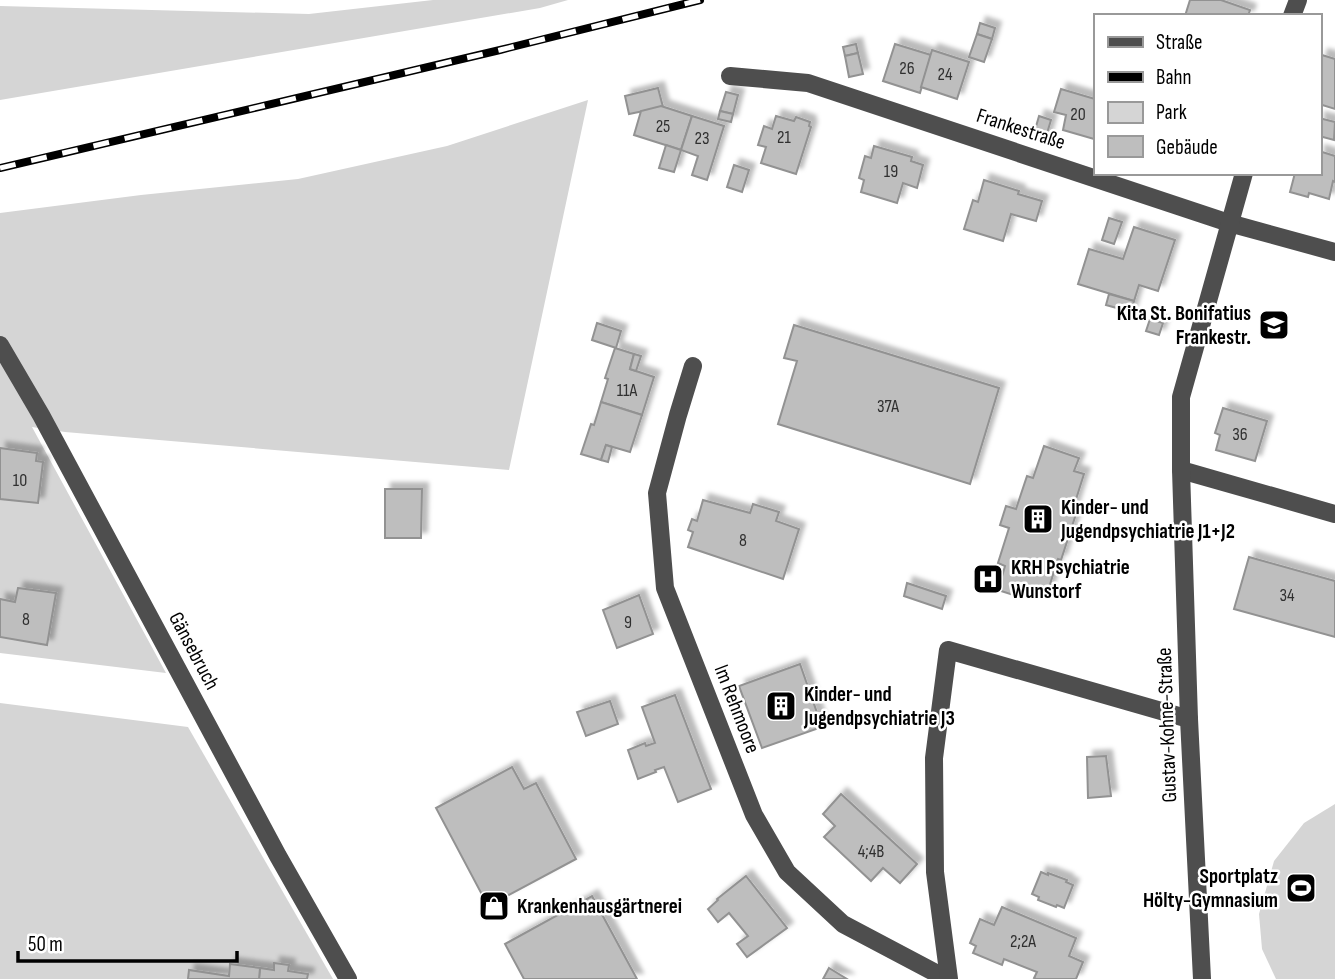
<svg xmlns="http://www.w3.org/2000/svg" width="1335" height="979" font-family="'Sofia Sans Condensed',sans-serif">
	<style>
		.green { fill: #d5d5d5 }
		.building { fill: #bebebe; stroke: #929292; stroke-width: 2; filter: url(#shadow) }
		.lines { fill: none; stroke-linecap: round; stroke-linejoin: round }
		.minor { stroke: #4e4e4e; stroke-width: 18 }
		.rail-casing { stroke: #000; stroke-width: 8 }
		.rail { stroke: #fff; stroke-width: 5; stroke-dasharray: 16; stroke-linecap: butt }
		.labels { text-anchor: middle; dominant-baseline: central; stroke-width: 5; stroke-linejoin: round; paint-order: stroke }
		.number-label { font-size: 18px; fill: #303030 }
		.street-label { font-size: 21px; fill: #000; stroke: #fff }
		.poi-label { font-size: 21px; font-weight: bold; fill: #000; stroke: #fff; text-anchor: start }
	</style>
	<defs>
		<filter id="shadow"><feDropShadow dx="6" dy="-6" stdDeviation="2" flood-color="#0004"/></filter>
	</defs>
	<rect width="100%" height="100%" fill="#fff"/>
	<!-- green -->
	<g class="green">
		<path d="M433,0H568L540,8L0,100V6L309,14Z"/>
		<path d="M588,100L509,470L65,432L32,427L166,673L0,653V213L141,195L298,179L447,146Z"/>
		<path d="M0,703L188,727L333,979H0Z"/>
		<path d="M1335,804V979H1276L1262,949L1259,914L1274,861L1304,823Z"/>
	</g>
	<!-- building -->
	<g class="building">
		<path d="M1190,0H1221L1250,10L1248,16H1185Z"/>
		<path d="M980,23L995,28L992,39L977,34Z"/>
		<path d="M977,34L992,39L984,62L969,57Z"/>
		<path d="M856,44L858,53L845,56L843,47Z"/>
		<path d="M895,44L931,55L920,93L883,81Z"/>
		<path d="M932,50L969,62L957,99L921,87Z"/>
		<path d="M858,53L863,74L849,77L845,56Z"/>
		<path d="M1322,55L1335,59V109L1319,104V66Z"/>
		<path d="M658,88L663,107L629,114L625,96Z"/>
		<path d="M1061,89L1095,99V135L1094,139L1063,130L1066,115L1054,112Z"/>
		<path d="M726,92L738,95L733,114L720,111Z"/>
		<path d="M661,106L692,116L681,150L634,135L641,111Z"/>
		<path d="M720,111L733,114L731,122L718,119Z"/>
		<path d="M692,116L724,126L707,180L692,175L698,156L681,150Z"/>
		<path d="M776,116L794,121L796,117L810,122L809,126L811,127L796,174L761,163L766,147L758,145L764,126L772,129Z"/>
		<path d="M1039,116L1051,120L1045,140L1033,137Z"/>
		<path d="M1319,118L1335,122L1334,140L1319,136Z"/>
		<path d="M666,145L681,150L674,172L659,168Z"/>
		<path d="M874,146L912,157L911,161L923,165L917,188L903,183L897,203L861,192L864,180L859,178L865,156L871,158Z"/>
		<path d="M1319,151L1335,156V182L1333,181L1329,199L1309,193L1308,197L1290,192L1295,173H1319Z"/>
		<path d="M734,165L749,170L742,192L727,187Z"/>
		<path d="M984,180L1019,191L1018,194L1042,201L1036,221L1011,214L1003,241L964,229L973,200L978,202Z"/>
		<path d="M1109,218L1122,222L1114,244L1102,240Z"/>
		<path d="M1134,227L1175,240L1158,291L1139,285L1134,301L1078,284L1089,249L1123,259Z"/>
		<path d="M1109,294L1134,301L1131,312L1106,305Z"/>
		<path d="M1150,319L1163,323L1159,335L1146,331Z"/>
		<path d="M597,323L621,331L616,348L592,340Z"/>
		<path d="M794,325L999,388L970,484L778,424L797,361L784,358Z"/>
		<path d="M615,348L634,354L630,369L654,377L642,415L601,402L608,379L605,378Z"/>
		<path d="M634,354L641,356L636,371L630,369Z"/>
		<path d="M601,402L642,415L630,452L606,445L601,460L581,454L591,424L594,425Z"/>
		<path d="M1223,408L1267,421L1255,461L1216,450L1220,435L1215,433Z"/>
		<path d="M606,445L612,447L608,462L601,460Z"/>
		<path d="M1044,446L1079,458L1074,471L1084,474L1072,512L1076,514L1061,560L1058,559L1046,597L1026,591L1023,598L998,590L1005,566L998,563L1009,528L1000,525L1006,506L1016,509L1027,476L1033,478Z"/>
		<path d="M0,448L37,453L36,461L43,462L38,503L0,499Z"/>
		<path d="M385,489H422L421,538H385Z"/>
		<path d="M703,500L750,513L753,504L779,512L776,521L799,529L783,579L688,547L693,532L688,530L692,519L697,521Z"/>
		<path d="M1249,557L1335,581V637L1234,609Z"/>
		<path d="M907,583L946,596L942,609L904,596Z"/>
		<path d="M18,588L56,593L47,645L0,637V599L15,602Z"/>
		<path d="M639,595L653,634L617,648L603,610Z"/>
		<path d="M800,664L822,727L762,748L739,686Z"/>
		<path d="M675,695L711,789L678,802L664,767L655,770L656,772L638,779L628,750L645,743L646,746L655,743L642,707Z"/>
		<path d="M610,701L618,724L586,736L577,712Z"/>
		<path d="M1106,756L1111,796L1088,798L1087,757Z"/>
		<path d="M512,767L524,789L536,783L576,859L488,906L436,808Z"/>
		<path d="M841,794L917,864L900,883L883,868L871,881L824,837L835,826L823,814Z"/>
		<path d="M1041,872L1048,875V873L1067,880L1066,882L1073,885L1064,908L1057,905L1056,907L1038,900L1039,897L1032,894Z"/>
		<path d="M746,876L787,928L747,957L737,944L748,936L729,913L718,922L708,909L718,900L717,899Z"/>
		<path d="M592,896L637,979H524L505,944Z"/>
		<path d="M1002,907L1076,938L1069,956L1083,962L1076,979H1036L1034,978L1037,972L1004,959L1002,965L973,953L976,946L970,943L980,919L994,925Z"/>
		<path d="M274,963L289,965L288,971L308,974L307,979H259L260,968L274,970Z"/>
		<path d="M230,964L260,968L259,979H188L189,970L229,976Z"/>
		<path d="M829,968L847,979H823Z"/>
	</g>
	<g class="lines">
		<!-- minor -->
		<g class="minor">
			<path d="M1292,16L1298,0"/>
			<path d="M730,76L808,83L1229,223L1335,252"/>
			<path d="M0,345L41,415L278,856L348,979"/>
			<path d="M693,366L678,415L657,493L665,588L754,815L787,872L843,924L947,979"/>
			<path d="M1181,470L1335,514"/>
			<path d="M949,979L935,872L934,758L948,650L1189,719"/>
			<path d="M1202,979L1189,719L1181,470V397L1244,173"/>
		</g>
		<!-- rail casing -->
		<g class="rail-casing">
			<path id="rail" d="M0,168L500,50L700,0"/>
		</g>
		<!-- rail -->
		<use href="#rail" class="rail"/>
	</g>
	<!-- icons -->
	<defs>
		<g id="school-square" transform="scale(1.575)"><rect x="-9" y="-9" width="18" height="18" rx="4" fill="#000" stroke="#fff"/><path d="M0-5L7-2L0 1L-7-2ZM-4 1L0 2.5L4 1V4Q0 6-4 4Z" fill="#fff"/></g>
		<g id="building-square" transform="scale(1.575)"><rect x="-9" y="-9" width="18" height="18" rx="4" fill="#000" stroke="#fff"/><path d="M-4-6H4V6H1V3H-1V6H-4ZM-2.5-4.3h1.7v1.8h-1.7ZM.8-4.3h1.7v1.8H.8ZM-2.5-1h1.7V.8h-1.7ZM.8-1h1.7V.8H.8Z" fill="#fff"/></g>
		<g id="hospital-square" transform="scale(1.575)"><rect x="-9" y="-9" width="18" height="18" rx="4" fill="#000" stroke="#fff"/><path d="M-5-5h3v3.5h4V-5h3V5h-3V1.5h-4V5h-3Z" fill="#fff"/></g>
		<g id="stadium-square" transform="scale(1.575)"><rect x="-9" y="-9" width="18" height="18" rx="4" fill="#000" stroke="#fff"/><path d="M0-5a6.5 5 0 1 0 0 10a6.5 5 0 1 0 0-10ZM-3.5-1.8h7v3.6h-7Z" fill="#fff"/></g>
		<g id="shop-square" transform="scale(1.575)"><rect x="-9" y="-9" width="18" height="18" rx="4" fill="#000" stroke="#fff"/><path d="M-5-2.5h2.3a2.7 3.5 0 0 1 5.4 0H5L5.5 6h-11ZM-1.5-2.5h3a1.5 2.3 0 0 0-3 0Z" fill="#fff"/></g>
	</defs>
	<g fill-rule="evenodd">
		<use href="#school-square" x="1274" y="325"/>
		<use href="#building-square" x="1038" y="519"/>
		<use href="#hospital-square" x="988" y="579"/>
		<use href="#building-square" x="781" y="706"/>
		<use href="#stadium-square" x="1301" y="888"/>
		<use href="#shop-square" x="494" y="906"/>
	</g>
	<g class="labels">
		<!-- number labels -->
		<g class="number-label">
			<text x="907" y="68">26</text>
			<text x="945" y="74">24</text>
			<text x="1078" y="114">20</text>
			<text x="663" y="126">25</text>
			<text x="784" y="137">21</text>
			<text x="702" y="138">23</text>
			<text x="891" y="171">19</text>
			<text x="627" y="390">11A</text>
			<text x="888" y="406">37A</text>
			<text x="1240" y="434">36</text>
			<text x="20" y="480">10</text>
			<text x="743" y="540">8</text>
			<text x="1287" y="595">34</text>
			<text x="26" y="619">8</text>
			<text x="628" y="622">9</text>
			<text x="871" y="851">4;4B</text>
			<text x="1023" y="941">2;2A</text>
		</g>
		<!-- street labels -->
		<g class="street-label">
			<text transform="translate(1021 129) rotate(18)">Frankestraße</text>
			<text transform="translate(194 651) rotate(62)">Gänsebruch</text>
			<text transform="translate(737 709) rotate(69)">Im Rehmoore</text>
			<text transform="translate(1167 725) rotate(-92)">Gustav-Kohne-Straße</text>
		</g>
		<!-- poi labels -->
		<g class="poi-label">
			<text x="1251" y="313" text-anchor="end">Kita St. Bonifatius<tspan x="1251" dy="24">Frankestr.</tspan></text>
			<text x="1061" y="507">Kinder- und<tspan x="1061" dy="24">Jugendpsychiatrie J1+J2</tspan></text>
			<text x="1011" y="567">KRH Psychiatrie<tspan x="1011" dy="24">Wunstorf</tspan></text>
			<text x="804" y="694">Kinder- und<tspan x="804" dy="24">Jugendpsychiatrie J3</tspan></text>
			<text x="1278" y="876" text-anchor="end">Sportplatz<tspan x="1278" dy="24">Hölty-Gymnasium</tspan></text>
			<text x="517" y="906">Krankenhausgärtnerei</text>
		</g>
	</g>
	<!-- legend -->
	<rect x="1094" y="14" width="228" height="161" fill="#ffffff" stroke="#999999" stroke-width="2"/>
	<rect x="1108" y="37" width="35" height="10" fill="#4e4e4e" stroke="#999999" stroke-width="2"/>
	<text x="1156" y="49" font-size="21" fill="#000000">Straße</text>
	<rect x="1108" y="72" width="35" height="10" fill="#000000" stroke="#999999" stroke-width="2"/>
	<text x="1156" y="84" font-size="21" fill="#000000">Bahn</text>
	<rect x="1108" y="102" width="35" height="21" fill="#d5d5d5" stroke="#999999" stroke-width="2"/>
	<text x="1156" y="119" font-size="21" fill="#000000">Park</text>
	<rect x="1108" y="136" width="35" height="21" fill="#bebebe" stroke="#999999" stroke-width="2"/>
	<text x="1156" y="154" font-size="21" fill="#000000">Gebäude</text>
	<!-- scale -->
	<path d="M18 951v10h219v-10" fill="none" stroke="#000000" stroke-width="3.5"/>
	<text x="28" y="951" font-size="21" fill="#000000" stroke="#ffffff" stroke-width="5" paint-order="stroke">50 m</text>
</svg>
